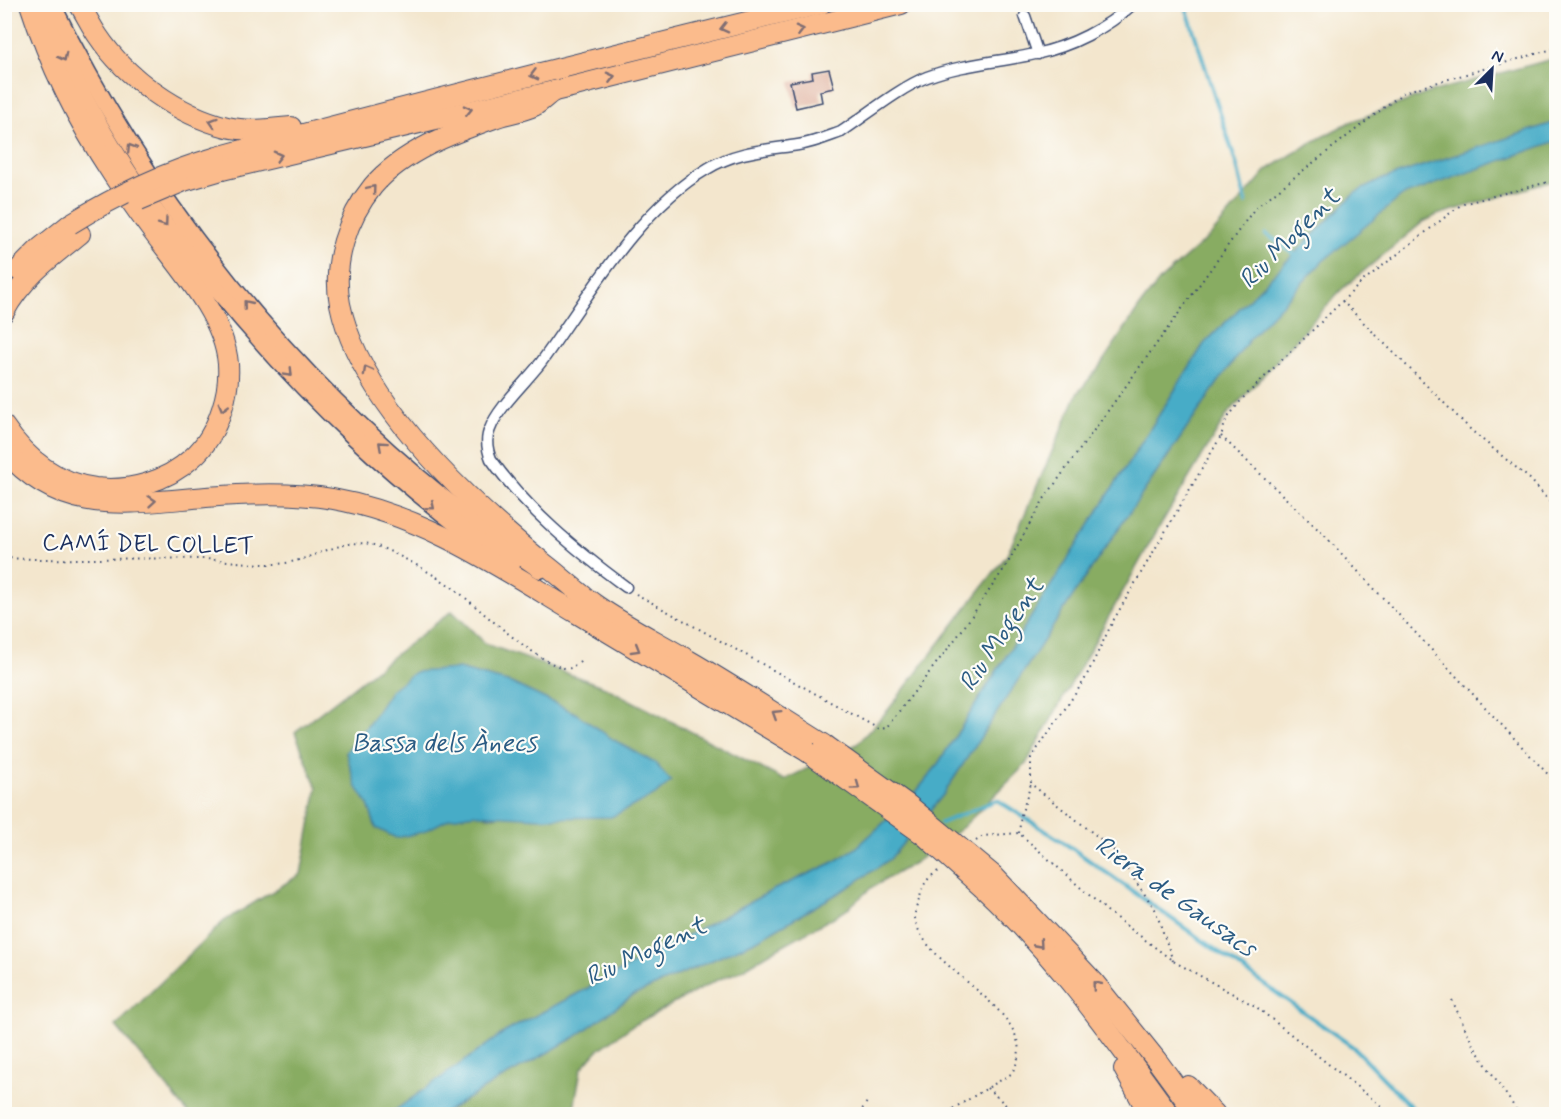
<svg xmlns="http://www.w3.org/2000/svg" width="1561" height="1119" font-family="Mynerve,sans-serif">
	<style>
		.forest { fill: #88ac62; stroke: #526e60; stroke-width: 1.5; fill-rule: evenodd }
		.water { fill: #47acc7; stroke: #316e92; stroke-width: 1.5 }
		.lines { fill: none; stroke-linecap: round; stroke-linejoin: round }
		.stream { stroke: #47acc7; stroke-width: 4 }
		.building { fill: #dfaf9c }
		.minor-casing { stroke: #3b4a6f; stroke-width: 13 }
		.trunk-casing { stroke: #3b4a6f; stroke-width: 19 }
		.motorway-casing { stroke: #3b4a6f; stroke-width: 22 }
		.path { stroke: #3b4a6f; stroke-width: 2; stroke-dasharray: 1.5 4.5; stroke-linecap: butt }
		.minor { stroke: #fff; stroke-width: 10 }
		.trunk { stroke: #fbbb8c; stroke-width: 16 }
		.motorway { stroke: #fbbb8c; stroke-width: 20 }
		.motorway-bridge-casing { stroke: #3b4a6f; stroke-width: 22; stroke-linecap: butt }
		.motorway-bridge { stroke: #fbbb8c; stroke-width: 20 }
		.oneway { stroke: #806e73 }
		.labels { text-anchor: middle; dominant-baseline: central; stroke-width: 4.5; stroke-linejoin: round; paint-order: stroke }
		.street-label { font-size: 24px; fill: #1b2f5e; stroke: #fdfcf7 }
		.water-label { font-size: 26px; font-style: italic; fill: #2a5b83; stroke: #fdfcf7 }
	</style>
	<rect width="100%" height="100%" fill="#fdfcf7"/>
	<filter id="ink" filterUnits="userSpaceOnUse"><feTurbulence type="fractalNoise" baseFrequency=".0167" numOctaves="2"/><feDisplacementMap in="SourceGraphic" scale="12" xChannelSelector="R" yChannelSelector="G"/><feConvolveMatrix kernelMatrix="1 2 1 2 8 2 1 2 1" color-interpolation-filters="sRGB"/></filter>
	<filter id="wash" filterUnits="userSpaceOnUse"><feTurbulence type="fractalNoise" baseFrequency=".008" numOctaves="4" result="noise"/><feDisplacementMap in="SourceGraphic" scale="24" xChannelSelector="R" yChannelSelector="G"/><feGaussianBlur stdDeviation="1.35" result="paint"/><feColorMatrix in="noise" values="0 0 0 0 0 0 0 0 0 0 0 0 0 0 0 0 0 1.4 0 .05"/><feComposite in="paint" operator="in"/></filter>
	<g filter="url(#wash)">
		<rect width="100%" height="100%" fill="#f3e6cd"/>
		<!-- forest -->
		<g class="forest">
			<path d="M1556,58V122L1383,179L1355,193L1204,344L936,767L912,797L855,849L832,863L775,889L505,1032L390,1114H189L116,1026L224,921L301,874L317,788L295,732L452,611L486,644L605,687L784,780L857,744L888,710L1007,555L1077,394L1099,367L1142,303L1161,279L1211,235L1267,170L1307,145L1348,123L1431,92ZM458,669L511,683L575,713L613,740L495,817L474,814L376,828L368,804L356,785L346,753L368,725Z"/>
			<path d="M1556,141V180L1437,215L1423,222L1341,290L1227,415L1158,529L1026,764L963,827L916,862L871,888L845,911L778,948L738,972L717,980L632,1026L597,1051L581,1069L573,1114H442L492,1084L575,1037L632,996L757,940L847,888L890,859L943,795L1074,594L1217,384L1251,337L1323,261L1402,195Z"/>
		</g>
		<!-- water -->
		<g class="water">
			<path d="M1556,122V141L1402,196L1323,261L1251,337L1217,384L1074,594L943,795L890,859L847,888L757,940L632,996L575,1037L492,1084L442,1114H390L505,1032L775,889L832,863L855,849L912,797L936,767L1204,344L1355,193L1383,179Z"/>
			<path d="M458,669L511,683L575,713L614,740L655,763L671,781L655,795L611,817L540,818L474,814L450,818L423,832L396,838L376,828L368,804L356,786L346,752L368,725L391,690L415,672Z"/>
		</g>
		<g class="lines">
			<!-- stream -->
			<g class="stream">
				<path d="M1185,4L1237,166L1246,203"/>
				<path d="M1266,234L1297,256"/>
				<path d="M941,823L997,800L1063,842L1353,1047L1418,1114"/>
			</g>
		</g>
		<g id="blocks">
			<!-- building -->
			<path class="building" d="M829,69L834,88L820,91L822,102L796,108L790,82L813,78L812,72Z"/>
		</g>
	</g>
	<g filter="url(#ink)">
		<use href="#blocks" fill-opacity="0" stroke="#3b4a6f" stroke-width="1.5"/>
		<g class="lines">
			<!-- minor casing -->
			<g class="minor-casing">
				<g id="minor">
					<path d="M1025,16L1038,54"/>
					<path d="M626,587C577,551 526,509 491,459C487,449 485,439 490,429C498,407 528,380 542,361C589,296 637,210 707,169C736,151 766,150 798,145C813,143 827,137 841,132C865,116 901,87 927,77C962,64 999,62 1035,54C1070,47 1107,28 1133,4"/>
				</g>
			</g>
			<!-- trunk casing -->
			<g class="trunk-casing">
				<g id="trunk">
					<path d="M52,4C165,234 329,425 540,570"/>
					<path d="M40,11C66,62 91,114 122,162C150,206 182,246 214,286C304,396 395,483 512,565"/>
				</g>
			</g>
			<!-- motorway casing -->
			<g class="motorway-casing">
				<g id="motorway">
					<path d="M79,4C86,15 91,26 98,36C126,78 178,115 227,127C248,132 271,129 291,127"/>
					<path d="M554,91C547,95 541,102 534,106C523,111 511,113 500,116C456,132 405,149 373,186C347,218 332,263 340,304C360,403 471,504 546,565C563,578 579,594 597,606C626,626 658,642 688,660C735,687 780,717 825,745"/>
					<path d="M217,157C417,103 619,53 821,4"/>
					<path d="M222,170L571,87L901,4"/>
					<path d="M18,270L40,248L70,224"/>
					<path d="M4,312C22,278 51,257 80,234"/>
					<path d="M4,426C26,459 55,482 95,488C129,492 166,482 192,458C207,445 216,428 222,409C227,394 229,379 228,364C224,315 178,266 150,228C137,211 125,193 113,175C78,122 50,66 30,4"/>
					<path d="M4,450C62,518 128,503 206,497C248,494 292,492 333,499C424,515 501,568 578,614C655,660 732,706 808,752"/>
					<path d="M994,876L1093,981L1158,1062L1196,1114"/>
					<path d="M983,888C1056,956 1111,1034 1169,1114"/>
					<path d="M1124,1069L1149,1114"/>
					<path d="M1188,1086L1215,1114"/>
				</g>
			</g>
			<!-- path -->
			<g class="path">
				<path d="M1342,301L1472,431L1531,480L1556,509"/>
				<path d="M1221,436L1325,536L1556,783"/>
				<path d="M4,558C69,561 135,557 199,559C224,559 262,567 285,563C316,559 345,535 377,546C399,554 437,576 456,590C475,605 549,674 571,668C575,666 579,662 582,659"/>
				<path d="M636,594L879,729L886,728L960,633L1006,566L1044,499L1255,208L1404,92L1556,48"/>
				<path d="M1019,833L1021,815L1031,784"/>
				<path d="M976,841L983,836L1019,833L1107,911L1173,961L1255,1006L1385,1109L1389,1114"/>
				<path d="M938,871C924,881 924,884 919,900C917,905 914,913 915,918C922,971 1051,1014 1011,1074L944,1114"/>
				<path d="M1173,961L1155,909L1112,848L1031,784V758L1084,681L1113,621L1221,436L1226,420L1242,399L1363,281L1462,204L1556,180"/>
				<path d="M1452,1000L1473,1045L1519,1114"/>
				<path d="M987,1088L1005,1104L1008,1114"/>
				<path d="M859,1114L867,1102"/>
			</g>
			<!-- minor -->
			<use href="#minor" class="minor"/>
			<!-- trunk -->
			<use href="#trunk" class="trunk"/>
			<!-- motorway -->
			<use href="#motorway" class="motorway"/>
			<!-- motorway-bridge casing -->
			<g class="motorway-bridge-casing">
				<g id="motorway-bridge">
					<path d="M139,200L184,181L222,170"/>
					<path d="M70,224C117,195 164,172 217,157"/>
					<path d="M825,745L907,804L994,876"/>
					<path d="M808,752L924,835L983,888"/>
				</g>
			</g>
			<!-- motorway-bridge -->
			<use href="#motorway-bridge" class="motorway-bridge"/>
		</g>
		<!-- one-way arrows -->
		<defs><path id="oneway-chevron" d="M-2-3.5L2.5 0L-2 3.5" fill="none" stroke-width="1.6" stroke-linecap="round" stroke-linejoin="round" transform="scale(1.5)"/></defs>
		<g class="oneway">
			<use href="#oneway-chevron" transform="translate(724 28) rotate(166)"/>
			<use href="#oneway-chevron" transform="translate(800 30) rotate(-14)"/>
			<use href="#oneway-chevron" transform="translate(63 57) rotate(63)"/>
			<use href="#oneway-chevron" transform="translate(534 75) rotate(165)"/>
			<use href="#oneway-chevron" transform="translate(611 77) rotate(-14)"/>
			<use href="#oneway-chevron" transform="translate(468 110) rotate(-13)"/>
			<use href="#oneway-chevron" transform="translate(213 122) rotate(-162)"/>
			<use href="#oneway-chevron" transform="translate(131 148) rotate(-122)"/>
			<use href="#oneway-chevron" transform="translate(278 156) rotate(-14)"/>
			<use href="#oneway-chevron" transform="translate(372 189) rotate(-50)"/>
			<use href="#oneway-chevron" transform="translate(164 223) rotate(54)"/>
			<use href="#oneway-chevron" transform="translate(247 304) rotate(-129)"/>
			<use href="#oneway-chevron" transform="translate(367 370) rotate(-119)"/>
			<use href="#oneway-chevron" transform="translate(289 373) rotate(46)"/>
			<use href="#oneway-chevron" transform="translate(223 407) rotate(106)"/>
			<use href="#oneway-chevron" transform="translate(382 445) rotate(-138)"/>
			<use href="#oneway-chevron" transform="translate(152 501) rotate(-5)"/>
			<use href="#oneway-chevron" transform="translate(431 506) rotate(40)"/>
			<use href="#oneway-chevron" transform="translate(636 649) rotate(31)"/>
			<use href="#oneway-chevron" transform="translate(776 714) rotate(-148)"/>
			<use href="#oneway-chevron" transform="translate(856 786) rotate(36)"/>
			<use href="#oneway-chevron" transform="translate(1039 944) rotate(48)"/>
			<use href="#oneway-chevron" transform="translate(1096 985) rotate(-129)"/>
		</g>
	</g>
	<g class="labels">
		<!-- street labels -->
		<g class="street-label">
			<text transform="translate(148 545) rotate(1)">CAMÍ DEL COLLET</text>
		</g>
		<!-- water labels -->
		<g class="water-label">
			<text transform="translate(1290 239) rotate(-45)">Riu Mogent</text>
			<text transform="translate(1002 635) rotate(-56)">Riu Mogent</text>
			<text x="444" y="744">Bassa dels Ànecs</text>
			<text transform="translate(1175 897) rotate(35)">Riera de Gausacs</text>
			<text transform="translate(646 952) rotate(-25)">Riu Mogent</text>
		</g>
	</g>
	<!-- margin -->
	<rect width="1561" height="1119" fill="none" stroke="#fdfcf7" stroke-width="24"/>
	<!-- north arrow -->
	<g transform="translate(1492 69) rotate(24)" stroke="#fdfcf7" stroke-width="4.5" paint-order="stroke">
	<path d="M0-4.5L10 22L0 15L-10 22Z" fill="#1b2f5e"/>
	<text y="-9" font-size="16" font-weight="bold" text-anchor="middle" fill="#1b2f5e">N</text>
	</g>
</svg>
